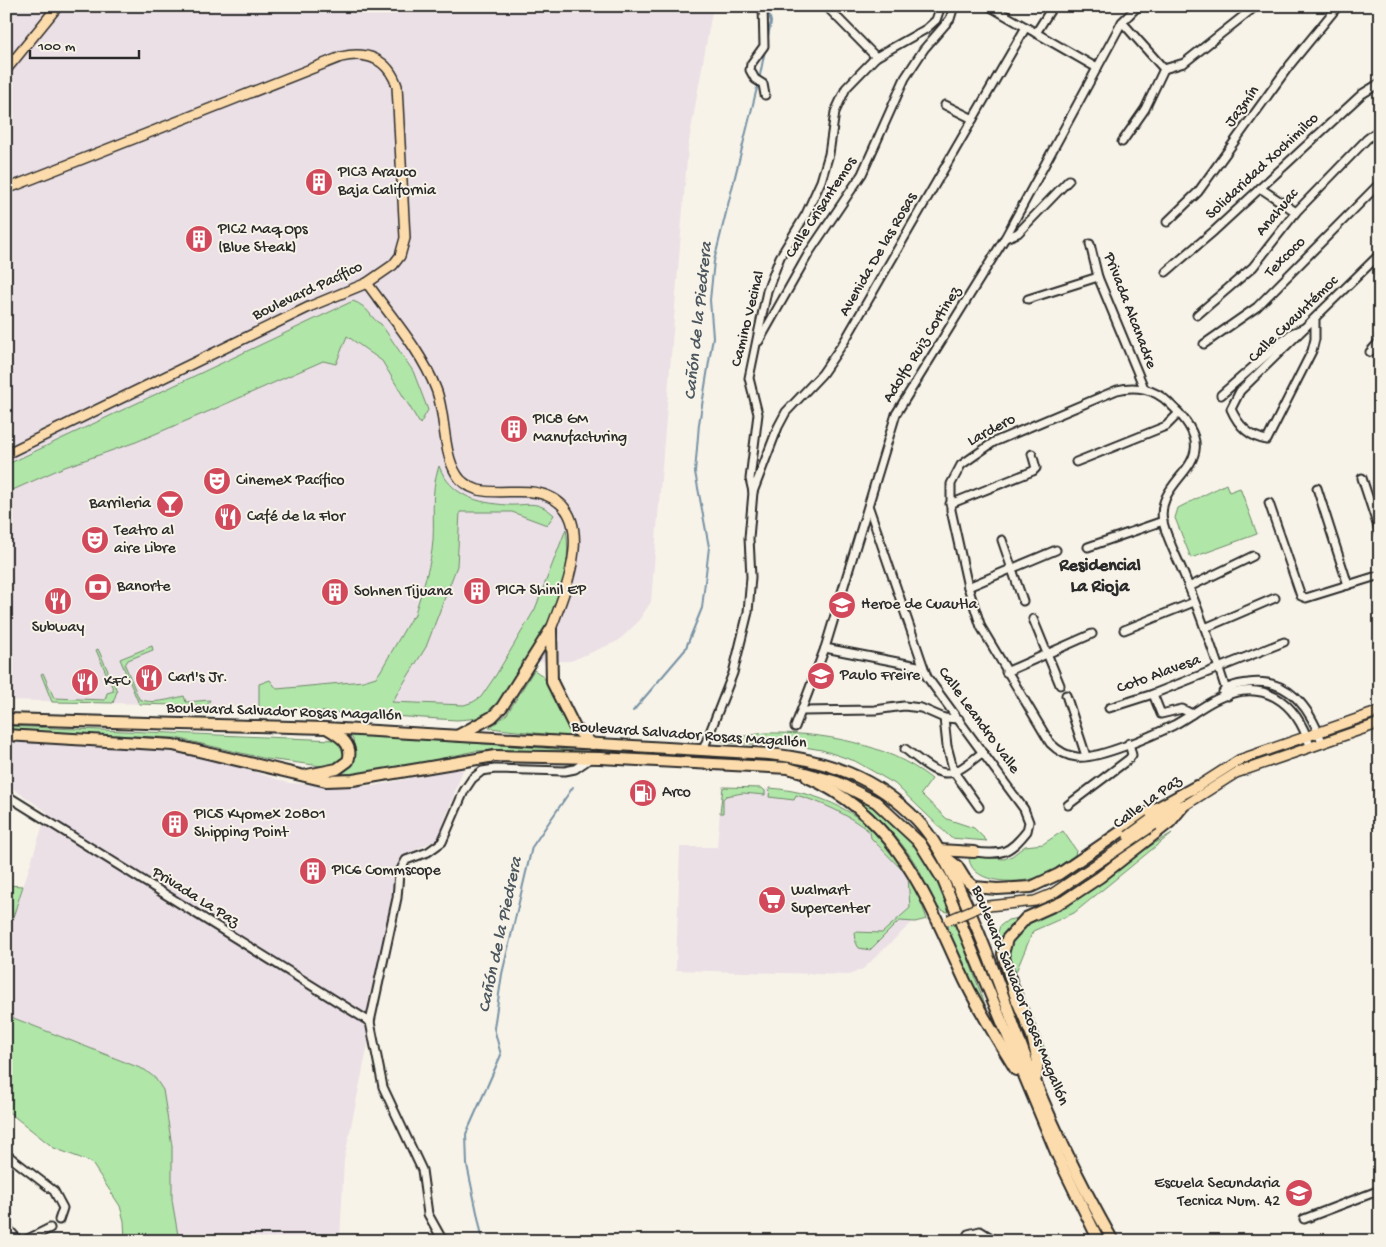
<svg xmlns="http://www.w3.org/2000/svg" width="1386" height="1247" font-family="'Gochi Hand',sans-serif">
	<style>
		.built { fill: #ebe0e6 }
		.green { fill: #b0e6a8; stroke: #6e886a }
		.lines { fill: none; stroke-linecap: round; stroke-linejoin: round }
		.stream { stroke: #7892a5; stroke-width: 2 }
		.minor-casing { stroke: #2b2b2b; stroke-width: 11 }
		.major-casing { stroke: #2b2b2b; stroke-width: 12 }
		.highway-casing { stroke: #2b2b2b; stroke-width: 14 }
		.minor { stroke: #f7f3e8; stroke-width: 7 }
		.major { stroke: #fcdcac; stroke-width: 9 }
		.highway { stroke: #fcdcac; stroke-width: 10 }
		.major-bridge-casing { stroke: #2b2b2b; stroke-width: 12; stroke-linecap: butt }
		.major-bridge { stroke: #fcdcac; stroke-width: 9 }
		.labels { text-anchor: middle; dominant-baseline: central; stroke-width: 4; stroke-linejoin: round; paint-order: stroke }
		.street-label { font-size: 16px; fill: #2b2b2b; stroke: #f7f3e8 }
		.poi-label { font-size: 16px; fill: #2b2b2b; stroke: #f7f3e8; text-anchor: start }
		.water-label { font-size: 18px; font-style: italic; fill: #4b565e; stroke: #f7f3e8 }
		.neighbourhood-label { font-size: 18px; font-weight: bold; fill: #2b2b2b; stroke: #f7f3e8 }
	</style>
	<rect width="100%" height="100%" fill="#f7f3e8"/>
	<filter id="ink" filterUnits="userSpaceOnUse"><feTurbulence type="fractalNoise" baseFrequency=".02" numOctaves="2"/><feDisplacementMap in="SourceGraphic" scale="10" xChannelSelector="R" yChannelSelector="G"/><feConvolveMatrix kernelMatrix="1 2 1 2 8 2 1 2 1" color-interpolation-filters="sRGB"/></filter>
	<g filter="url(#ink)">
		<!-- built -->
		<g class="built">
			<path d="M6,6H713L688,147L651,602L637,623L618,641L571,661L521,662L478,718L438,720L247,707L6,700Z"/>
			<path d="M6,742L151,749L217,760L289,783L338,786H373L464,767L438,839L409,853L396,866L394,896L368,1001L370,1035L344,1160L340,1241H179L172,1201V1146L155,1078L145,1070L6,1015V940L47,812L6,784Z"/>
			<path d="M722,787L784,790L821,800L863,820L889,845L910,876L924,911L863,969L849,975L676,970L680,847H717Z"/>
		</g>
		<!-- green -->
		<g class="green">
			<path d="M353,301C370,307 370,319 381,324L413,371L428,410L420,424L382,361L347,336L336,364L323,361L212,410L136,442L62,468L6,493V465Z"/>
			<path d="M439,466C451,496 477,503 508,505C527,506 537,499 554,515L547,525L512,512H460L457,566L426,647L392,702L464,705L473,702L481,697L496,675L535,609L566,529C575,580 544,634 518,675C511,686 503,702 493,710C483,719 470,719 457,720L259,708V684L270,680L277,689L363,681L376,677L380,672L411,618L414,617C420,595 429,572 432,550C436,521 429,493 439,466Z"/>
			<path d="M1226,484L1229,492L1240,488L1257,534L1191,558L1175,518L1178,508Z"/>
			<path d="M152,646L153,650L128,660L125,665L139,699C152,705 171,699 184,696L186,702L210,700L207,706L139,704L120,659Z"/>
			<path d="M98,649L117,691L113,703L52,702L41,674L43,673L54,698L105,700L107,693L114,691L96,650Z"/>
			<path d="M534,670L543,676L573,732L572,737L489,728L507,714Z"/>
			<path d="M6,726L335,740L341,744L344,757L341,762L330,767L267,759L176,738L6,730Z"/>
			<path d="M765,733C821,732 887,743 932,779L921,794L947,819L974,828L987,841L951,838L895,784L855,761L822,750L798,746L729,743L717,740Z"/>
			<path d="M347,734L596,752L502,750L475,751L398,768L355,774H329C350,770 357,762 353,739Z"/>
			<path d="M834,785C846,791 858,795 869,802C894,817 950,881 949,912C932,912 926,883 919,870C899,835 869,806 834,785Z"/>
			<path d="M723,787L762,788L765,791V795L743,793L726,796L723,799V813H720Z"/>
			<path d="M770,788C854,795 901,843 927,919L915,922L899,921L870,950L859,948L856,943L855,932L882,933L910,908L908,876L871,838L870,832C847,814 824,803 796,795L794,800L769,797Z"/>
			<path d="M1063,831L1076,850L1075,855C1064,862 1054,871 1042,876C1023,884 973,886 969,859L972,856L1004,859L1012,856L1025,846L1043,844Z"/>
			<path d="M1172,833L1074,913L1033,931L1015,974L1052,1067L1042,1060L1034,1051L999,964L995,941L1000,926L1008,920L1055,911L1123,862Z"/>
			<path d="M6,885L23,886L6,939Z"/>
			<path d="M953,920L958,930L996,1035L947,932L949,924Z"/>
			<path d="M6,1015L145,1070L155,1078L163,1090L172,1146V1200L179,1241H125L124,1221L120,1206L91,1162L54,1148L6,1110Z"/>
		</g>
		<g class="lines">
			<!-- stream -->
			<g class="stream">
				<path d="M767,41L771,22L767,6"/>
				<path d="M759,80L765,50"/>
				<path d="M633,711L685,650L702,608L709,547L695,472L699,424L713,337L710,300L714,261L758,84"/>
				<path d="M483,1241L467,1165L466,1134L501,1055L494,1028L502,974L532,847L573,787"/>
			</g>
			<!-- minor casing -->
			<g class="minor-casing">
				<g id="minor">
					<path d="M763,6L764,46L751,64L750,70L755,79L763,84L765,95"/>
					<path d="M989,6L1097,68"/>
					<path d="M830,10L876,57"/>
					<path d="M1122,22L1164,69"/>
					<path d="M1036,33L1053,6"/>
					<path d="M1164,69L1184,63L1256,6"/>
					<path d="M945,105L973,119"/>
					<path d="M1122,142L1145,109L1164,69"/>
					<path d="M1260,188L1296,212"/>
					<path d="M1167,222L1198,192L1289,66L1338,6"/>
					<path d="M1005,238L1018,233L1069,180"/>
					<path d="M1090,244L1098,277L1144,388"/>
					<path d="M1166,272L1214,231L1362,94L1380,83"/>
					<path d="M1028,299L1098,277"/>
					<path d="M1197,315L1253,267L1296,212L1367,139L1380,129"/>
					<path d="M1315,320V339L1312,351L1267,440C1249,437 1238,425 1231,409L1240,391L1380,254"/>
					<path d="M759,341L810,251L862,174L905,78L924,49L950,19L954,6"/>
					<path d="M1204,344L1257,307L1380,183"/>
					<path d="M1370,352L1380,341"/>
					<path d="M1221,395L1292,333L1304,328"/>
					<path d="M1076,462L1166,426L1179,413"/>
					<path d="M1362,478L1380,533"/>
					<path d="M1317,488L1348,585"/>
					<path d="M753,492L778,427L786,412L822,374L844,342L1026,27"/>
					<path d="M1269,503L1301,596L1306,598L1380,575"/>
					<path d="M950,504L1033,471L1036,468L1032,454"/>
					<path d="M869,508L927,677L1024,809L1029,822L1027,831C1009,854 1002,855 974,852"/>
					<path d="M1002,540L1023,601"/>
					<path d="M1088,547L1163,521"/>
					<path d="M968,587L1056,550"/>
					<path d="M1189,587L1253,556"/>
					<path d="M1033,619L1060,685"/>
					<path d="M1205,628L1275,598"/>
					<path d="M1124,630L1194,602"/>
					<path d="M825,648L923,667"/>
					<path d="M1006,672L1092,634"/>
					<path d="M1223,692C1228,686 1239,684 1248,683C1288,677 1310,708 1322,742"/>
					<path d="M1153,694L1161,714L1182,709L1192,714"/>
					<path d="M1066,695L1086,756"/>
					<path d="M1228,696C1216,658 1202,619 1187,582C1180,563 1168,542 1163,522C1153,473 1236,465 1169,403C1155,389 1136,385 1117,390L994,442L961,465L951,484V510L968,587L981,627L1050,743C1057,750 1066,756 1077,757C1097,760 1154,735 1174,725C1189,717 1202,706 1217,699C1263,677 1296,701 1310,746"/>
					<path d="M1109,708L1153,694L1284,642"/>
					<path d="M801,711L875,710L904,706L921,708L944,718L959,719"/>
					<path d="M944,718L947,746L954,772L979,807"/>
					<path d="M795,727L825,648L896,414L1005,238L1122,22L1138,6"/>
					<path d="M905,749C918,758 936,778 954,772C963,769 975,758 983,752"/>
					<path d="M703,750L733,673L748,612L751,577L749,538L753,492L750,479L758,414L749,378L767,291L780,257L806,214L821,181L829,154L835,112L846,88L876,57L926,29L936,20L941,6"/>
					<path d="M6,795L370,1022"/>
					<path d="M1068,805L1129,759L1132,755L1129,743"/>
					<path d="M6,1154L54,1191L63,1208L59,1220"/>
					<path d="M1304,1219L1380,1190"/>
					<path d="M6,1226L19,1241"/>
					<path d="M24,1241L50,1228"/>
					<path d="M443,1241L428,1214L422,1170L383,1087L370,1022L397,898L399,873L406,860L428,852L442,842L464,791L472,779L482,771L495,769L565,771L575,769L591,758"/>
					<path d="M965,1241L968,1234L980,1231L996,1241"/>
				</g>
			</g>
			<!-- major casing -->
			<g class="major-casing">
				<g id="major">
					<path d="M6,70L58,6"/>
					<path d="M6,187L14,186L341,57C367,51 388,59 397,86L405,238L400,256L393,265L367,283L311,306L6,454"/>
					<path d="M367,283C391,317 421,350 436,389C446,414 442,452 457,475C461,483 470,487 478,490C500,495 527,487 548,496C598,517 564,594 551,629"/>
					<path d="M1192,790L1239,760L1380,711"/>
					<path d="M1150,820L1176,802"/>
					<path d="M1154,825L1236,773L1380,723"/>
				</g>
			</g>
			<!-- highway casing -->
			<g class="highway-casing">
				<g id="highway">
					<path d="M551,631L552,682L575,728L592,744"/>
					<path d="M6,719L325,728L769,754C827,760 876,777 917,820C934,838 946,862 957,884C984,939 1003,996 1024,1053C1048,1117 1079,1181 1113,1241"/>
					<path d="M6,735L173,745L326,781L353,780L495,756L600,758L788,768L837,782L876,802L920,843L943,880L1058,1157L1099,1241"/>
					<path d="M459,735L492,717L502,707L551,629"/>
					<path d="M307,775L337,769L348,761C354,745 340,736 328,729"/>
					<path d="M807,777C899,818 926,897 965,981C980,1012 998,1041 1016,1070"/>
					<path d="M939,850L974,852"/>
					<path d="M944,856L957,866L965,879L974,887L997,889L1031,887L1059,874L1148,813L1197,786"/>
					<path d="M1036,1078L1038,1062L1032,1036L1016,998L1003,954L1007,939L1026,918L1064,901L1100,877L1170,822L1184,805"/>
				</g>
			</g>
			<!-- minor -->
			<use href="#minor" class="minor"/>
			<!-- major -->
			<use href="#major" class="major"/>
			<!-- highway -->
			<use href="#highway" class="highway"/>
			<!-- major-bridge casing -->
			<g class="major-bridge-casing">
				<g id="major-bridge">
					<path d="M1128,836L1150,820"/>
					<path d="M949,920L979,907L1035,901L1052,894L1154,825"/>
				</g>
			</g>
			<!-- major-bridge -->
			<use href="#major-bridge" class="major-bridge"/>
		</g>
	</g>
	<!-- icons -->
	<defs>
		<g id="building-disc" transform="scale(1.4375)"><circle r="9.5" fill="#d1495b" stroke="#f7f3e8"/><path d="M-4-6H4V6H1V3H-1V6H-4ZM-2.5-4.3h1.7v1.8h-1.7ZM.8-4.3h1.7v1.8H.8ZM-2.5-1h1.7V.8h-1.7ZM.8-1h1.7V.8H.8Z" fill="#fff"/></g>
		<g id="theatre-disc" transform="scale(1.4375)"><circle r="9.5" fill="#d1495b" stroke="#f7f3e8"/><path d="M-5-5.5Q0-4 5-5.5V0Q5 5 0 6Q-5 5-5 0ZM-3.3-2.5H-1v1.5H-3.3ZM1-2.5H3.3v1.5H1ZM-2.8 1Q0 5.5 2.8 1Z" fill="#fff"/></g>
		<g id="bar-disc" transform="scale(1.4375)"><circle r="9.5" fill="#d1495b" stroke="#f7f3e8"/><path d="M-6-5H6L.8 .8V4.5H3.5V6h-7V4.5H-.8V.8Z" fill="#fff"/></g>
		<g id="restaurant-disc" transform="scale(1.4375)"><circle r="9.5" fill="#d1495b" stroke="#f7f3e8"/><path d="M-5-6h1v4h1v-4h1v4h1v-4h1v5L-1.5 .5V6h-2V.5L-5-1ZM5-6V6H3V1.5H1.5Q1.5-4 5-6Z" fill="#fff"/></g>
		<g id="bank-disc" transform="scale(1.4375)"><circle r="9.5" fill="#d1495b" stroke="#f7f3e8"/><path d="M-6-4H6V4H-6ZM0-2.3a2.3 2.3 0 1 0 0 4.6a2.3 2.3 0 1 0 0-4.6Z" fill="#fff"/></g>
		<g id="school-disc" transform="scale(1.4375)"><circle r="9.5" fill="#d1495b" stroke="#f7f3e8"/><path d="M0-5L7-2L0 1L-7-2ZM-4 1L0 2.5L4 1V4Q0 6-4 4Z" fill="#fff"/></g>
		<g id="fuel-disc" transform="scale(1.4375)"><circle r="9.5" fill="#d1495b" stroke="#f7f3e8"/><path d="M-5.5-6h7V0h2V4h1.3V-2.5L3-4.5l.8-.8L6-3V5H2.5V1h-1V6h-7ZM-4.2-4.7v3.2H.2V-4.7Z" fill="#fff"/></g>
		<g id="supermarket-disc" transform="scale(1.4375)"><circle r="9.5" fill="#d1495b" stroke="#f7f3e8"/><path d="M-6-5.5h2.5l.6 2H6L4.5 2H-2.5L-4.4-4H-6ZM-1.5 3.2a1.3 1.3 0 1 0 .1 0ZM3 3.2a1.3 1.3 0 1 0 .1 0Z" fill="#fff"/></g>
	</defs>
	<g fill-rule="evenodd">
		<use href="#building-disc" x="319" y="182"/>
		<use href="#building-disc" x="199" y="239"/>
		<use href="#building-disc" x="514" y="429"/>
		<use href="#theatre-disc" x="217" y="481"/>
		<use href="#bar-disc" x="170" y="504"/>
		<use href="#restaurant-disc" x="228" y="517"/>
		<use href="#theatre-disc" x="95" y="540"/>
		<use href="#bank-disc" x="98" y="587"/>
		<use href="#building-disc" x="477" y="591"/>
		<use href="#building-disc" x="335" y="592"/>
		<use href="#restaurant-disc" x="58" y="601"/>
		<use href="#school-disc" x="842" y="605"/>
		<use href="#school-disc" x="821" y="676"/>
		<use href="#restaurant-disc" x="149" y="678"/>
		<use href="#restaurant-disc" x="85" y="682"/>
		<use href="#fuel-disc" x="643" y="793"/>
		<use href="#building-disc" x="175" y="824"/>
		<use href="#building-disc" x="313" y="871"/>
		<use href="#supermarket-disc" x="772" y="900"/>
		<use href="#school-disc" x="1299" y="1193"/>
	</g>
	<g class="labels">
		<!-- street labels -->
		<g class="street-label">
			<text transform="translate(1243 107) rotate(-54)">Jazmín</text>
			<text transform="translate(1263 167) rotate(-43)">Solidaridad Xochimilco</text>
			<text transform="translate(822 208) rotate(-57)">Calle Crisantemos</text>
			<text transform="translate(1278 213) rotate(-50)">Anahuac</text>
			<text transform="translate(879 255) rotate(-60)">Avenida De las Rosas</text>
			<text transform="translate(1286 258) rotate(-45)">Texcoco</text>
			<text transform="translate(308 292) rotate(-25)">Boulevard Pacífico</text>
			<text transform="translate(1129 311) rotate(69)">Privada Alcanadre</text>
			<text transform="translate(749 319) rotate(-76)">Camino Vecinal</text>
			<text transform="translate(1294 320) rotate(-44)">Calle Cuauhtémoc</text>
			<text transform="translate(923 345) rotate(-58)">Adolfo Ruiz Cortinez</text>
			<text transform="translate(992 431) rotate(-28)">Lardero</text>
			<text transform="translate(1159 675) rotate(-20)">Coto Alavesa</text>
			<text transform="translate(284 713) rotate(2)">Boulevard Salvador Rosas Magallón</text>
			<text transform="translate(978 721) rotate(54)">Calle Leandro Valle</text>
			<text transform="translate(689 736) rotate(4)">Boulevard Salvador Rosas Magallón</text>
			<text transform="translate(1148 803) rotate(-36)">Calle La Paz</text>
			<text transform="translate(195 898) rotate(32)">Privada La Paz</text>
			<text transform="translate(1019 996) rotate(68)">Boulevard Salvador Rosas Magallón</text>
		</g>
		<!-- poi labels -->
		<g class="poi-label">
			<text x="338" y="173">PIC3 Arauco<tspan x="338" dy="18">Baja California</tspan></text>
			<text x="218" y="230">PIC2 Maq Ops<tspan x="218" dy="18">(Blue Steak)</tspan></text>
			<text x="533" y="420">PIC8 GM<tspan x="533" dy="18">Manufacturing</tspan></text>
			<text x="236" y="481">Cinemex Pacífico</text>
			<text x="151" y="504" text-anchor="end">Barrileria</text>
			<text x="247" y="517">Café de la Flor</text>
			<text x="114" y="531">Teatro al<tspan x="114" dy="18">aire Libre</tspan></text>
			<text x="117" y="587">Banorte</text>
			<text x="496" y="591">PIC7 Shinil EP</text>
			<text x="354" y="592">Sohnen Tijuana</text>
			<text x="861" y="605">Heroe de Cuautla</text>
			<text x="58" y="628" text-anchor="middle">Subway</text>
			<text x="840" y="676">Paulo Freire</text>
			<text x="168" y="678">Carl's Jr.</text>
			<text x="104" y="682">KFC</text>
			<text x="662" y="793">Arco</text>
			<text x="194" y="815">PIC5 Kyomex 20801<tspan x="194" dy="18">Shipping Point</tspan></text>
			<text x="332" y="871">PIC6 Commscope</text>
			<text x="791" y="891">Walmart<tspan x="791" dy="18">Supercenter</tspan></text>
			<text x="1280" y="1184" text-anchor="end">Escuela Secundaria<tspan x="1280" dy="18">Tecnica Num. 42</tspan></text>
		</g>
		<!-- water labels -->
		<g class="water-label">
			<text transform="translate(699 321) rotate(-84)">Cañón de la Piedrera</text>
			<text transform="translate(501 935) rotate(-78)">Cañón de la Piedrera</text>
		</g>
		<!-- neighbourhood labels -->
		<g class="neighbourhood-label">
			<text x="1100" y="566">Residencial<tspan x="1100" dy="21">La Rioja</tspan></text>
		</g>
	</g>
	<!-- margin -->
	<rect width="1386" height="1247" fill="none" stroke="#f7f3e8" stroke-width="25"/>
	<rect x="12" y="12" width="1361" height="1222" fill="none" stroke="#2b2b2b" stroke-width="2" filter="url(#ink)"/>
	<!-- scale -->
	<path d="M30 50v8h109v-8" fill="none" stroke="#2b2b2b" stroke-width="2.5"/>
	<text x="38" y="50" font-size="15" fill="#2b2b2b" stroke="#f7f3e8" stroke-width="4" paint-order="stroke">100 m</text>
</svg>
